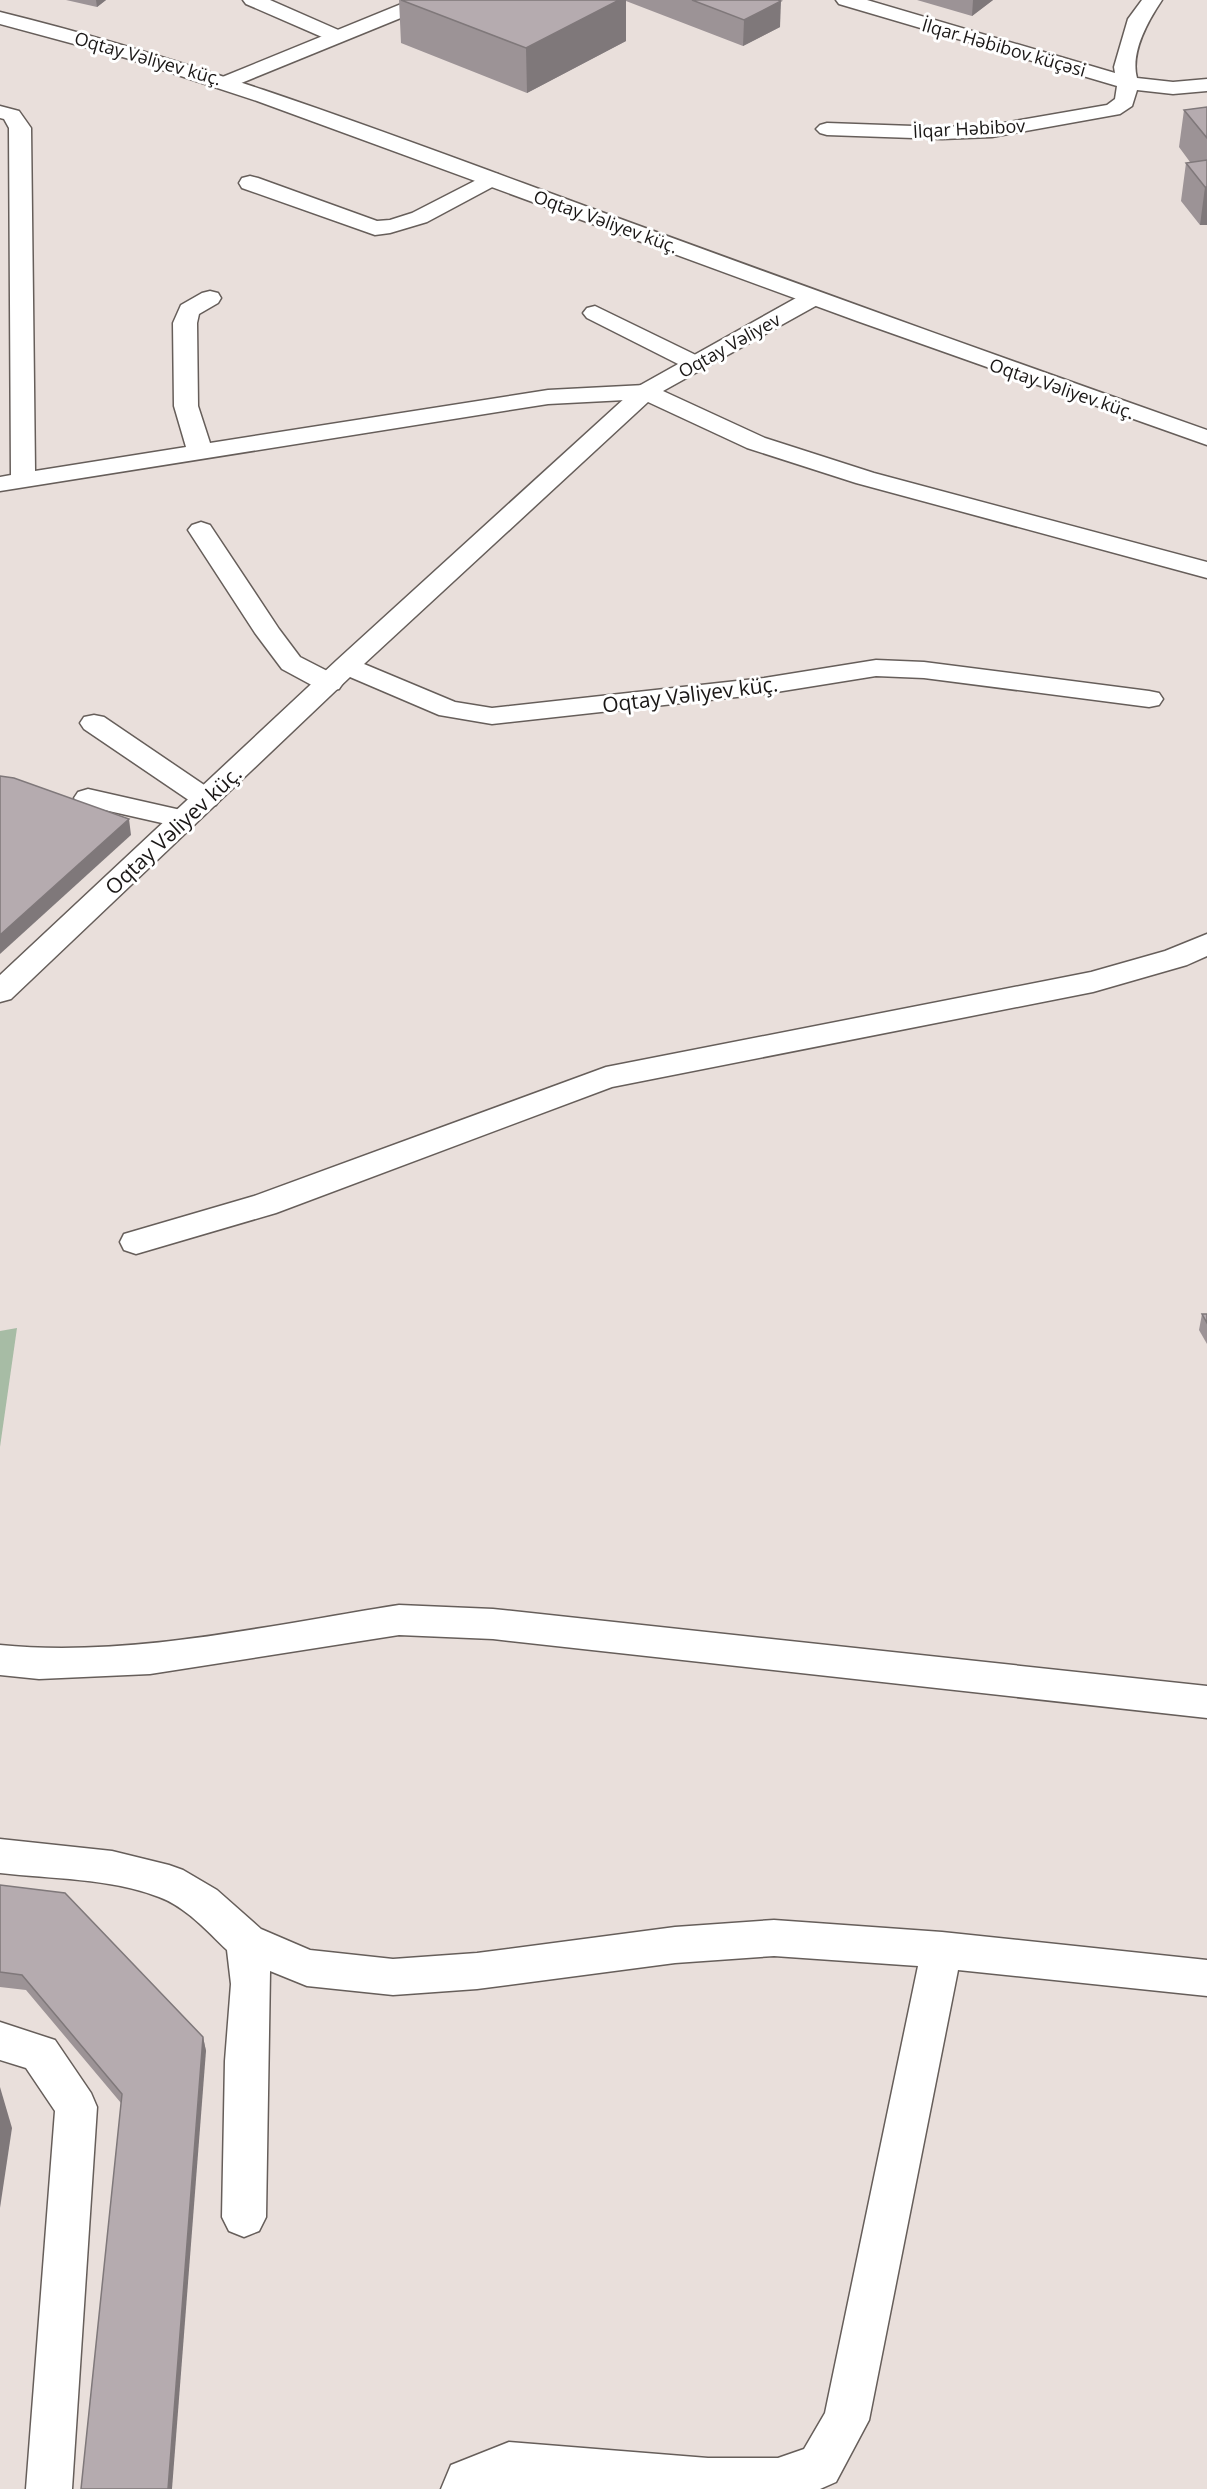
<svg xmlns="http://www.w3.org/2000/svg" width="1207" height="2489" font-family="'Open Sans',sans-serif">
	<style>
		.green { fill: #a7bca5 }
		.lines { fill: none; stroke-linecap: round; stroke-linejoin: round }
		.service-casing { stroke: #665e5a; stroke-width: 3 }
		.minor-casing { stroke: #665e5a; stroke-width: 3 }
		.tertiary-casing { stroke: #665e5a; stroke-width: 3 }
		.service { fill: #fff; fill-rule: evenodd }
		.minor { fill: #fff; fill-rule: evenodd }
		.tertiary { fill: #fff; fill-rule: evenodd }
		.wall { fill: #9c9396 }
		.shaded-wall { fill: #7f787a }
		.building { fill: #b5abaf; stroke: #7f787a; stroke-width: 1.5 }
		.labels { text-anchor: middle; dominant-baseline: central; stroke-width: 6; stroke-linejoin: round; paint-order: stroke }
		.far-street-label { font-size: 18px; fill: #1a1716; stroke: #fff }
		.street-label { font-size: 21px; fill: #1a1716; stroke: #fff }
	</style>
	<rect width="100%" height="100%" fill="#e9dfdb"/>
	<!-- green -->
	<path class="green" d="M17,1328L0,1447V1331Z"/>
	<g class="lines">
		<!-- service casing -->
		<g class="service-casing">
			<g id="service">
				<path d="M243,0H270L343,32L346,36L343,40H329L246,4Z"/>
				<path d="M0,106L19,111L31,128L35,471L186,447L174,406L173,323L181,305L202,293L210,291L218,293L221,298L218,303L199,314L197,323L198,406L210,443L548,390L645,385L653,387L657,392L653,397L645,399L548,404L0,491V477L11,475L9,128L4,119L0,118Z"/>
				<path d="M490,173L498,174L501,179L498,184L427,222L390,233L375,235L242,188L239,183L242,178L250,176L258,178L377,221L390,220L412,213Z"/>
				<path d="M595,306L704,359L708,364L704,369L696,371L688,369L587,318L583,313L587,308Z"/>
				<path d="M201,522L210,525L279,629L300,657L339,677L343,683L339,689L329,691L319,689L282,669L255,633L188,530L192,525Z"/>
				<path d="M94,715L104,717L216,793L220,799L216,805L206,808L196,805L84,729L80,723L84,717Z"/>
				<path d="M88,789L194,813L198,819L194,825L184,828L78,804L74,798L78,792Z"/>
				<path d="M1207,934V956L1187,965L1093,992L612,1087L276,1213L136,1254L124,1250L120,1242L124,1234L254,1196L606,1067L1091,972L1165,951Z"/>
				<path d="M0,2022L55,2040L91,2093L97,2107L72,2489H26L55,2111L26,2068L0,2060Z"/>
			</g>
		</g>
		<!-- minor casing -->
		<g class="minor-casing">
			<g id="minor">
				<path d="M411,0H438L435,4L234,86L227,88L220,86L217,82L220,78Z"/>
				<path d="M836,0H867L1115,73L1114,67L1128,19L1142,0H1162C1148,21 1130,52 1137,78L1173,82L1207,79V91L1173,94L1137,90L1132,106L1120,114L992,137L942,139L827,135L820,133L816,129L820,125L827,123L942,127L992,125L1107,105L1115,99L1117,86L839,4Z"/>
				<path d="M813,291L821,293L824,298L821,303L663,391L765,438L874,473L1207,562V578L856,483L747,448L648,402L364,664L455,702L492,708L764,678L876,660L924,662L1149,691L1159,693L1163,699L1159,705L1149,707L924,678L876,676L764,694L492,724L439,715L350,677L11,999L0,1002V975L337,660L637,387L805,293Z"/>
				<path d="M399,1605L493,1609L1207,1686V1718L493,1639L399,1635L150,1674L39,1679L0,1675V1645C130,1658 270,1625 399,1605Z"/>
				<path d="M0,1839L112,1851L169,1865L183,1870L217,1890L261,1929L310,1950L393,1959L477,1953L675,1927L774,1920L942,1932L1207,1960V1996L958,1970L869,2420L836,2482L820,2489H441L451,2465L509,2442L708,2458H778L804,2449L825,2413L918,1966L774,1956L675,1963L477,1989L393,1995L307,1986L270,1971L266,2217L259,2231L244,2237L229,2231L222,2217L225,2061L231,1984L227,1950C207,1931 186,1907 159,1897C110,1878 51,1879 0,1873Z"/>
			</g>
		</g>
		<!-- tertiary casing -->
		<g class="tertiary-casing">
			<path id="tertiary" d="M0,12C200,61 392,135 585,206C792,282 999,357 1207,430V445L857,321L257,101L126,58L0,24Z"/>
		</g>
		<!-- service -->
		<use href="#service" class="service"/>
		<!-- minor -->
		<use href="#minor" class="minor"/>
		<!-- tertiary -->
		<use href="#tertiary" class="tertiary"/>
	</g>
	<!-- wall -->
	<g class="wall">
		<path d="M66,0H106L97,7Z"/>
		<path d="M399,0H778L780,27L743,46L626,1V41L527,93L401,43Z"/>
		<path d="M917,0H993L972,16Z"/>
		<path d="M1207,107V225H1200L1181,201L1186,163L1190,162L1179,147L1184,110Z"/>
		<path d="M1202,1314H1207V1344L1199,1330Z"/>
		<path d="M0,1885L203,2037L206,2051L121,2103L26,1990L0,1987Z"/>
	</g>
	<!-- shaded-wall -->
	<g class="shaded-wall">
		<path d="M96,0H106L97,7Z"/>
		<path d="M619,0H626V41L527,93L526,48Z"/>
		<path d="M973,0H993L972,16Z"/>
		<path d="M781,1L780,27L743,46L744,20Z"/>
		<path d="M1205,187H1207V225H1200Z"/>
		<path d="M129,819L131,835L0,954V935Z"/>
		<path d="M203,2037L206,2051L172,2489H168Z"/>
		<path d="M0,2087L12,2128L0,2208Z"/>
	</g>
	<!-- building -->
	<g class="building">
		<path d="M401,0H619L526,48Z"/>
		<path d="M692,0H778L781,1L744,20Z"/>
		<path d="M1207,107V138L1184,110Z"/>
		<path d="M1207,160V187H1205L1186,163Z"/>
		<path d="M0,776L14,778L129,819L0,935Z"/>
		<path d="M1202,1314H1207V1323Z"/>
		<path d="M0,1885L65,1893L203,2037L168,2489H81L122,2094L22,1975L0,1972Z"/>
	</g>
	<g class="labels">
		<!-- far-street labels -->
		<g class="far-street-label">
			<text transform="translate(1004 47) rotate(16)">İlqar Həbibov küçəsi</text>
			<text transform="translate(148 58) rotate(16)">Oqtay Vəliyev küç.</text>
			<text transform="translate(969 128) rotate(-3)">İlqar Həbibov</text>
			<text transform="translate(606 221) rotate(20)">Oqtay Vəliyev küç.</text>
			<text transform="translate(729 345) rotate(-29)">Oqtay Vəliyev</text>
			<text transform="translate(1062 388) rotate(19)">Oqtay Vəliyev küç.</text>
		</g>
		<!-- street labels -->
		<g class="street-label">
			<text transform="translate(690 694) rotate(-7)">Oqtay Vəliyev küç.</text>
			<text transform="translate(173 830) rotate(-43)">Oqtay Vəliyev küç.</text>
		</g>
	</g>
</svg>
